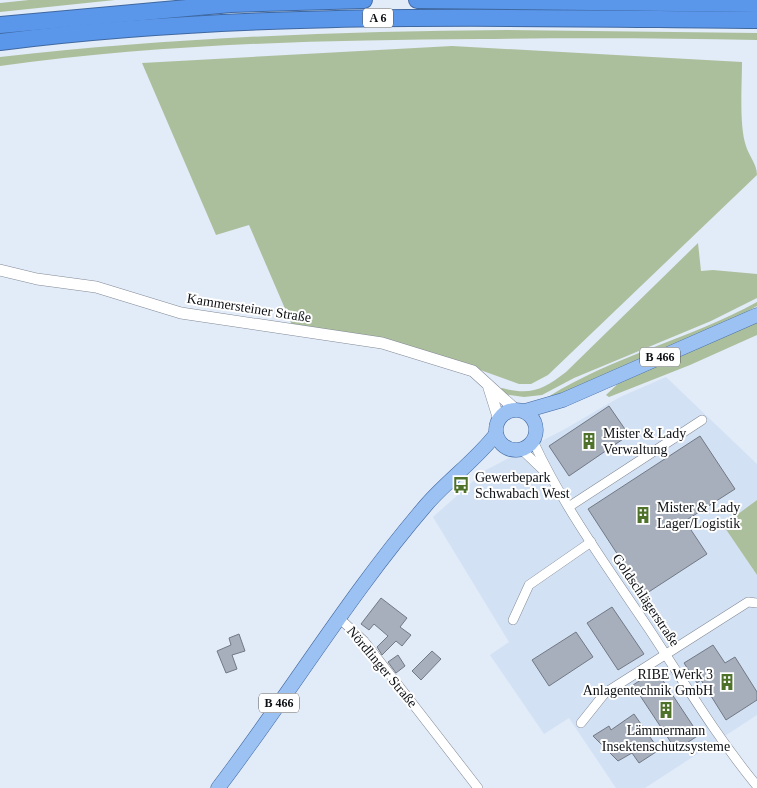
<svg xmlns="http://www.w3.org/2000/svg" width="757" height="788" font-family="Georgia,serif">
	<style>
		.built { fill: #d3e1f4 }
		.green { fill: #acbf9c }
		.building { fill: #a6afbb; stroke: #717985 }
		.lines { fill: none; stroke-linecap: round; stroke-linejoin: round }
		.minor-casing { stroke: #828a96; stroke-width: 10 }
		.tertiary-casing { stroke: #828a96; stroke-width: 12 }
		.primary-casing { stroke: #3f68a0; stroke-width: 15 }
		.motorway-casing { stroke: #3f68a0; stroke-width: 18 }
		.minor { stroke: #fff; stroke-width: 9 }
		.tertiary { stroke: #fff; stroke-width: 11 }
		.primary { stroke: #9cc1f3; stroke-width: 14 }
		.motorway { stroke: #5a97eb; stroke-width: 16 }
		.labels { text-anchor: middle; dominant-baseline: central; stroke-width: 4; stroke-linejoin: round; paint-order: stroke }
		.shield { fill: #fff; stroke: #56585a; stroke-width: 1 }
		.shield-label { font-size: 12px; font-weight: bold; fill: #0d1014 }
		.street-label { font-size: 14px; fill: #0d1014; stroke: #fff }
		.poi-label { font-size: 14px; fill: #0d1014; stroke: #fff; text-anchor: start }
	</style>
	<rect width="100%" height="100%" fill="#e2ebf8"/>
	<!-- built -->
	<path class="built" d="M666,377L757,464V500L723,525L757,575V715L645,788H616L569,718L544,734L490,655L509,642L433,517L486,470L565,429L620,397Z"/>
	<!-- green -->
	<g class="green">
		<path d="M29,0H115L0,12V3Z"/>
		<path d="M507,30L757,33V40C664,38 572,38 479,39C318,40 159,44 0,66V57C169,38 337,31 507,30Z"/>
		<path d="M452,46L742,62C742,85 739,125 746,146C749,156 757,164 757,175L548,375L531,384H519L439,355L292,325L249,225L216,235L142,63Z"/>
		<path d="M698,243L701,271L713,270L757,274V298L711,321L574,378L542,395L524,397L503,394L500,389L502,388C531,396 544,389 566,372Z"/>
		<path d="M757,302V306L743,314L554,397H548C613,356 690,339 757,302Z"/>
		<path d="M757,321V335L690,365L609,397L606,395L624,378Z"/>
		<path d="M757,500V575L723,525Z"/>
	</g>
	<!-- building -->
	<g class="building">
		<path d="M609,406L629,435L569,476L549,446Z"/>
		<path d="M700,436L735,489L685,521L707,554L644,595L588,509Z"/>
		<path d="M381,598L407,618L400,627L411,635L402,646L396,641L382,655L377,647L388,636L374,624L369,630L361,624Z"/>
		<path d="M612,607L644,654L618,670L587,623Z"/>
		<path d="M576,632L593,657L549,686L532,660Z"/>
		<path d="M239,634L245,651L232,655L237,669L226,673L217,651L231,645L229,638Z"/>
		<path d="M713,645L725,663L735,657L757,692V700L726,720L701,680L697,683L684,663Z"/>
		<path d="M432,651L441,659L421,680L412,671Z"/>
		<path d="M398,655L405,666L396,673L388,662Z"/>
		<path d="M656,670L699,735L676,750L633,685Z"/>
		<path d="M634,714L659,750L639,763L632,753L618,761L593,736L609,726L611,730Z"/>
	</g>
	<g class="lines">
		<!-- minor casing -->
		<g class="minor-casing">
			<g id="minor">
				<path d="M533,441C564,508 608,568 649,629C684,682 716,736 757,786"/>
				<path d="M521,449L544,471"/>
				<path d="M570,506L702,420"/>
				<path d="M339,618L364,641L478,788"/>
				<path d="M513,620L529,585L591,542"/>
				<path d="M581,723L605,693L748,602L757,603"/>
			</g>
		</g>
		<!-- tertiary casing -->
		<g class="tertiary-casing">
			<g id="tertiary">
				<path d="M0,270L37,279L96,287L181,313L382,343L473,371L516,410"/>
				<path d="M489,388L499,420"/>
			</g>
		</g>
		<!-- primary casing -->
		<g class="primary-casing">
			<g id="primary">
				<circle cx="516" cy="430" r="20"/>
				<path d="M525,411L563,400L757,315"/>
				<path d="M218,788C289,695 351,592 427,504C449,479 476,460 496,434"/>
			</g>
		</g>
		<!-- motorway casing -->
		<g class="motorway-casing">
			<g id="motorway">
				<path d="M417,0L757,4"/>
				<path d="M0,25L231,4L364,0"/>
				<path d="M0,42C251,10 505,18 757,20"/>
			</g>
		</g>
		<!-- minor -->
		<use href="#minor" class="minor"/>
		<!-- tertiary -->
		<use href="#tertiary" class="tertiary"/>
		<!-- primary -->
		<use href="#primary" class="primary"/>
		<!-- motorway -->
		<use href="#motorway" class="motorway"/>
	</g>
	<!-- icons -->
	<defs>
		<g id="building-bare" transform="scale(1.35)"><path d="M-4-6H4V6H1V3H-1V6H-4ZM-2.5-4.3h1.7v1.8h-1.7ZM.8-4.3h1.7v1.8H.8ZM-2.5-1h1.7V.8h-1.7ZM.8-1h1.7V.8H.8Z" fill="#4e722a" stroke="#fff" stroke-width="2.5" paint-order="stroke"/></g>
		<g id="bus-bare" transform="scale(1.35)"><path d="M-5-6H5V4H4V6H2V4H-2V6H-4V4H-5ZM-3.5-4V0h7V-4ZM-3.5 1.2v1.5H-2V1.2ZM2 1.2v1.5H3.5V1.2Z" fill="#4e722a" stroke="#fff" stroke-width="2.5" paint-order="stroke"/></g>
	</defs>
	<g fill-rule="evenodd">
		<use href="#building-bare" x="589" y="441"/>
		<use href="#bus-bare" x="461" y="485"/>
		<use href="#building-bare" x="643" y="515"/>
		<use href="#building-bare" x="727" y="682"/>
		<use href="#building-bare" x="666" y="710"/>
	</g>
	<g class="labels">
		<!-- shield labels -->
		<g class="shield">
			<rect x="363" y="8.5" width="30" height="19" rx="4"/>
			<rect x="640" y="347.5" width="40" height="19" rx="4"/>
			<rect x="259" y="693.5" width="40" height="19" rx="4"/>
		</g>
		<g class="shield-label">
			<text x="378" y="18">A 6</text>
			<text x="660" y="357">B 466</text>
			<text x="279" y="703">B 466</text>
		</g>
		<!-- street labels -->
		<g class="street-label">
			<text transform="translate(249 308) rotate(9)">Kammersteiner Straße</text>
			<text transform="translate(646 600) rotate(56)">Goldschlägerstraße</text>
			<text transform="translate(382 667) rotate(50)">Nördlinger Straße</text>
		</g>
		<!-- poi labels -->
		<g class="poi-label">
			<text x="603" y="433">Mister &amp; Lady<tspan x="603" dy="16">Verwaltung</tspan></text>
			<text x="475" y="477">Gewerbepark<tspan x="475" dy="16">Schwabach West</tspan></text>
			<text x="657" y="507">Mister &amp; Lady<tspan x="657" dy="16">Lager/Logistik</tspan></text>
			<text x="713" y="674" text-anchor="end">RIBE Werk 3<tspan x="713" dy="16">Anlagentechnik GmbH</tspan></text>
			<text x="666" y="730" text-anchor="middle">Lämmermann<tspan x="666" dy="16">Insektenschutzsysteme</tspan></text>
		</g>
	</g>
</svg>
